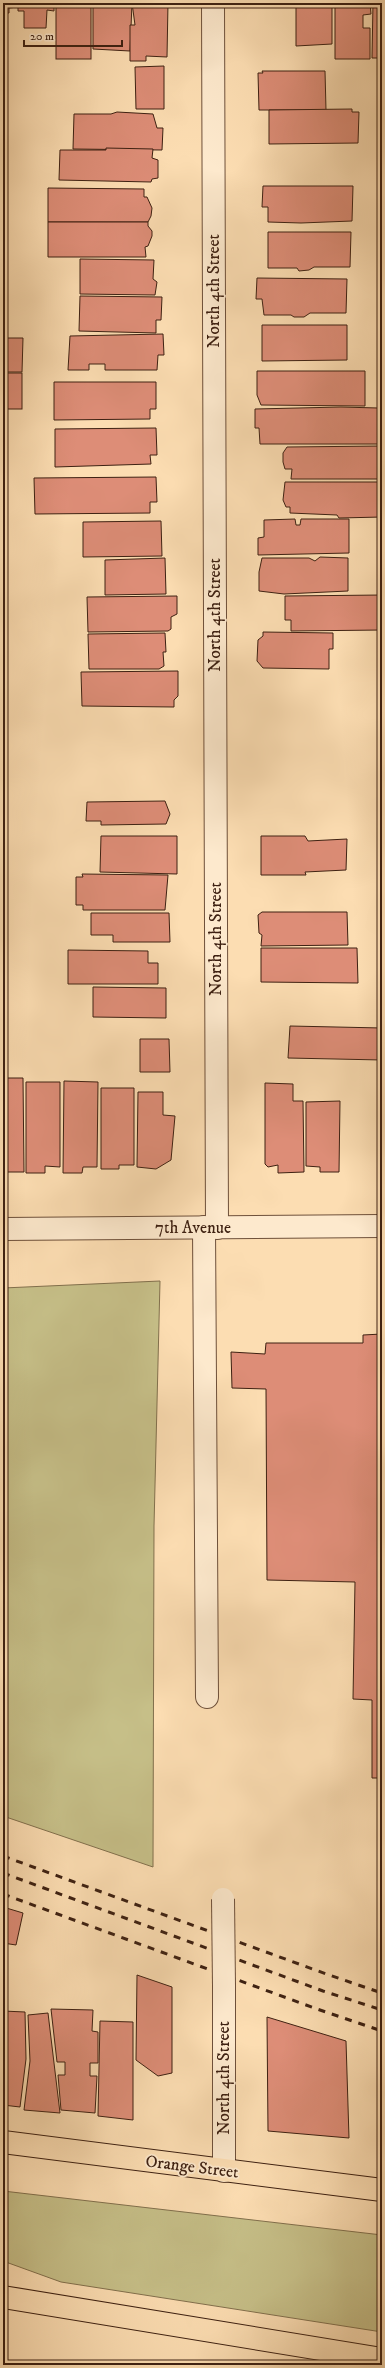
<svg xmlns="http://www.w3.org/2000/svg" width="385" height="2368" font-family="'IM FELL DW Pica',serif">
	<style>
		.green { fill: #c6bf88; stroke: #82704d }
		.building { fill: #dd8d77; stroke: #3e2112 }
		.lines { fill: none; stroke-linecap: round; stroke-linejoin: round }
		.minor-casing { stroke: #6e503a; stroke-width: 24 }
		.major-casing { stroke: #3e2112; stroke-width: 24 }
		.highway-casing { stroke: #3e2112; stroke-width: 24 }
		.minor { stroke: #fde9cd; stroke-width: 22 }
		.major { stroke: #fcddb2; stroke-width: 22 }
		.highway { stroke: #fcddb2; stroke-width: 22 }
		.rail { stroke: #3e2112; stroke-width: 3; stroke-dasharray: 7 7; stroke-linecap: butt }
		.minor-bridge-casing { stroke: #6e503a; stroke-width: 24; stroke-linecap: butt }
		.minor-bridge { stroke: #fde9cd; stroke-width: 22 }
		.labels { text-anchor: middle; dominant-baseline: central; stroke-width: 3.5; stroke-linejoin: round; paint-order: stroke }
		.street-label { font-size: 17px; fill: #3e2112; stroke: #fde9cd }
	</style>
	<rect width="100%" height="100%" fill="#fcddb2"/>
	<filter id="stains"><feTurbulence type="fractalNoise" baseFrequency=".005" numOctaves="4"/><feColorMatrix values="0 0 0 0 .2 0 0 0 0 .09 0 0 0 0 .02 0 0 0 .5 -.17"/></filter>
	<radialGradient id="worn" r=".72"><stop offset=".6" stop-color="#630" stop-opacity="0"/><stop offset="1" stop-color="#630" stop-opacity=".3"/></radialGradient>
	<!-- green -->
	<g class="green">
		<path d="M160,1281L154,1526L153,1867L3,1816V1288Z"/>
		<path d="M3,2191L382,2235V2332L61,2282L3,2261Z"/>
	</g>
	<!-- building -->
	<g class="building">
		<path d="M3,3H18V7L9,8V13H3Z"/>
		<path d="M18,3H54V11L47,10L46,28H24V11H18Z"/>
		<rect x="56" y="3" width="35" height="56"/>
		<path d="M93,3H132L130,51L93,49Z"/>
		<path d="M132,3H168L167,57L146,56V61H130V25H135Z"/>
		<path d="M296,3H332V44L296,46Z"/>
		<path d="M335,3H370L371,14L363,15V28H370V59H335Z"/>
		<path d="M373,3H382V58H372Z"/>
		<path d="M164,66V109H136L135,67Z"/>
		<path d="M262,71H325L326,110H259L258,73H263Z"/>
		<path d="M352,109V112H359L358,143L269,144V110Z"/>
		<path d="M117,112L153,114L157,128H163L162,150L73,149L74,114H111Z"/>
		<path d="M106,148L153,149L152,158L158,160V178L152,179L151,182L59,180L60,150H106Z"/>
		<path d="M263,186H353L352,221L301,223L268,222V207H262Z"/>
		<path d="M48,188L144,189V197H147L152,208L151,216L148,222H48Z"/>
		<path d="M48,222H148V226L152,231V236L148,246L145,247L146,257H48Z"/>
		<path d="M268,232H351L350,267H314L309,270L299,271L297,268H268Z"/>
		<path d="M80,259L154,260L153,279L157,282L155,295L80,294Z"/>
		<path d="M257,278L347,279L346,313H310L304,317H294L291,315H264L262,299H256Z"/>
		<path d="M80,296L162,297L161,320H156V333L79,331Z"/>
		<path d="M262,325H347V360L262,361Z"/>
		<path d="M163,334L164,355H158L157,370H105V364H89V370H68L70,336Z"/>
		<path d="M3,338H23L22,372H3Z"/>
		<path d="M257,371H365V406L261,405L257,395Z"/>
		<rect x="3" y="373" width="19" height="36"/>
		<path d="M54,382H156V409H150V419L54,420Z"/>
		<path d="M341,407L378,408L382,413V444H260L259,428H255V409Z"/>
		<path d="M156,428L157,455H150L151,464L55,467V429Z"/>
		<path d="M382,446V479H291L292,469H285L283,462V453L287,447Z"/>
		<path d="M156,477L157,502H150V513L35,514L34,478Z"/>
		<path d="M285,482H382V517L339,518L337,515L290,513V507H286L283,500Z"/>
		<path d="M295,519L296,525H300L301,519H349V553L258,555V538L264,537V520Z"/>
		<path d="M161,521L162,556L83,557V522Z"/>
		<path d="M320,557L348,558V591L284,594L259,591V572L262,558H309L315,561Z"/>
		<path d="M165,558L166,594L105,595V560Z"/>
		<path d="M382,595V630L291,631V620H285V596Z"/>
		<path d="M177,596V614L171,617V629L168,631L88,632L87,597Z"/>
		<path d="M263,632L333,633V649H329V669L263,668L257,661L258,640L263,636Z"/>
		<path d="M165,633L166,652H163L164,666L159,669H89L88,634Z"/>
		<path d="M178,671V696L174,700V707L82,706L81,672Z"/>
		<rect x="3" y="791" width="3" height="37"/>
		<path d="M165,801L170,814L166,824L101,825V821H86L87,802Z"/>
		<path d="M101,836H177V874L100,872Z"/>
		<path d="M261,836H305L308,841L347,839L346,870L305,872L306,875H261Z"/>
		<rect x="3" y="874" width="2" height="37"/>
		<path d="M82,874L168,875L165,910H83V905H76V877H83Z"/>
		<path d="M262,912H347L348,945L261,946L262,935L259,933L258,915Z"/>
		<path d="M91,913H169L170,942H113V935H91Z"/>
		<path d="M261,948H357L358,983L261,982Z"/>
		<path d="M68,950L148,951V963H158V984H68Z"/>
		<path d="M93,987L166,988V1018L93,1017Z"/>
		<path d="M290,1026L382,1028V1060L288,1058Z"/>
		<path d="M140,1039H169L170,1072H140Z"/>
		<path d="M3,1078H23L24,1172H3Z"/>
		<path d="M64,1081L98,1082L97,1167H83L82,1173H63Z"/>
		<path d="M26,1082H60V1167L45,1166V1173H26Z"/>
		<path d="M265,1083L293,1084V1101H303L304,1172L278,1173V1165L268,1167L265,1164Z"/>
		<path d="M101,1088H134V1165H119V1169H101Z"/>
		<path d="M138,1092H163V1115L175,1116L171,1160L156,1169L137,1167Z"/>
		<path d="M340,1101L339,1172H320V1167L306,1166V1102Z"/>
		<path d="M382,1334V1778H372V1700L353,1699L355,1582L267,1580L266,1389L232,1388L231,1352L265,1354L266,1343H363V1335Z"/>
		<path d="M3,1907L23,1913L16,1945L3,1943Z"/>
		<path d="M137,1975L172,1987V2073L158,2076L136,2060Z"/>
		<path d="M51,2009L93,2010L92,2031L98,2032V2063H90V2076H97L95,2113L61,2110L58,2075H65V2062H57Z"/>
		<path d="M3,2011L25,2012L26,2059L20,2107L3,2105Z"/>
		<path d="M48,2013L60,2113L24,2110L30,2061L28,2015Z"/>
		<path d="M267,2017L346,2041L349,2138L268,2131Z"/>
		<path d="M100,2021L133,2022V2120L98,2116Z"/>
	</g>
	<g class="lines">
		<!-- minor casing -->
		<g class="minor-casing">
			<g id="minor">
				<path d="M213,3L217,1228"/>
				<path d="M204,1227L207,1697"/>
				<path d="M3,1229L382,1226"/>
				<path d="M224,1986V2171"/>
			</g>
		</g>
		<!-- major casing -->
		<g class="major-casing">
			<path id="major" d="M3,2142L382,2190"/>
		</g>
		<!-- highway casing -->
		<g class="highway-casing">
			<path id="highway" d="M3,2297L382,2359"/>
		</g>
		<!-- minor -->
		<use href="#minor" class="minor"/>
		<!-- major -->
		<use href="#major" class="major"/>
		<!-- highway -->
		<use href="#highway" class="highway"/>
		<!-- rail -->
		<g class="rail">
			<path d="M3,1856L329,1975L382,1993"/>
			<path d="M3,1873L323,1991L382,2010"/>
			<path d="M3,1894L317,2009L382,2031"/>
		</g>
		<!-- minor-bridge casing -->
		<g class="minor-bridge-casing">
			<path id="minor-bridge" d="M223,1899L224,1986"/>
		</g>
		<!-- minor-bridge -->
		<use href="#minor-bridge" class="minor-bridge"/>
	</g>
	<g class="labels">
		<!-- street labels -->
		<g class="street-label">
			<text transform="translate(214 291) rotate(-90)">North 4th Street</text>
			<text transform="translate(215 615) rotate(-90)">North 4th Street</text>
			<text transform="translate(216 939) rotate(-90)">North 4th Street</text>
			<text x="193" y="1228">7th Avenue</text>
			<text transform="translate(224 2078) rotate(-90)">North 4th Street</text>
			<text transform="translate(192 2167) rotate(7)">Orange Street</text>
		</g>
	</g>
	<!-- margin -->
	<rect width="385" height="2368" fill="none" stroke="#fcddb2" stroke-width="16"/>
	<rect x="4" y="4" width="377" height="2360" fill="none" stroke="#3e2112" stroke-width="2"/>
	<rect x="8" y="8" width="369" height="2352" fill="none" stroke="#3e2112"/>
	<!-- scale -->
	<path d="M24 40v6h98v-6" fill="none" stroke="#3e2112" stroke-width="2"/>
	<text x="30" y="40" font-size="12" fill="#3e2112" stroke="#fde9cd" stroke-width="3" paint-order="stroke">20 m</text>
	<rect width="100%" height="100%" filter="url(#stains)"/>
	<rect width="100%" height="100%" fill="url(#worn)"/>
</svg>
